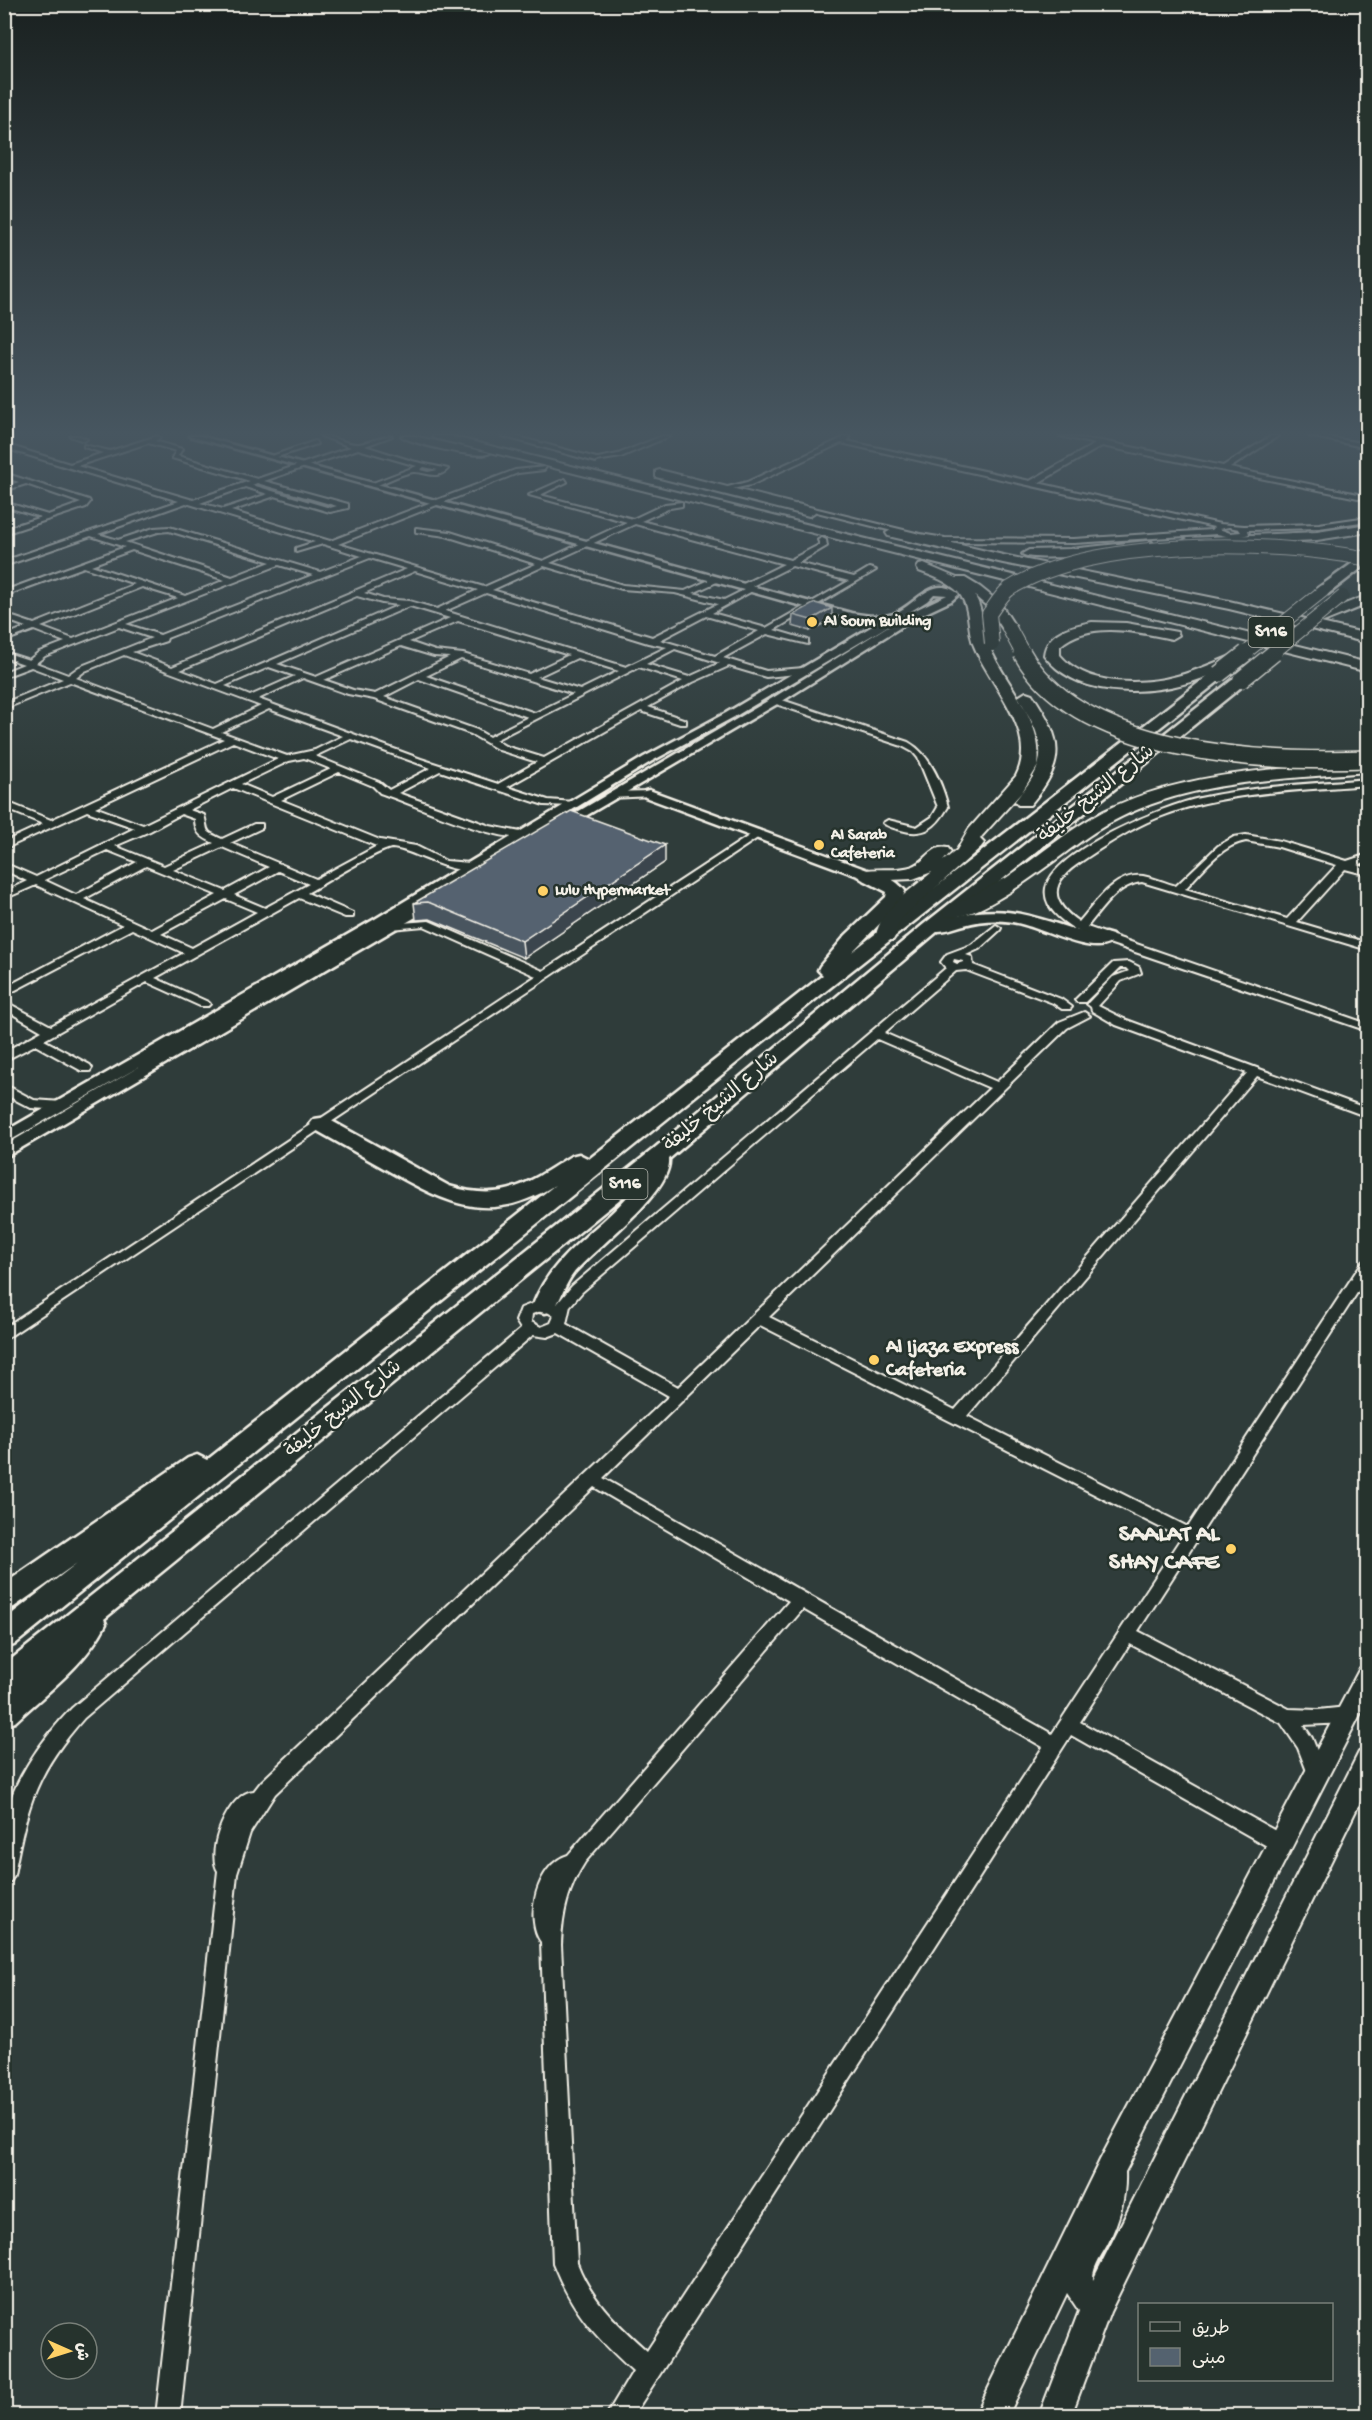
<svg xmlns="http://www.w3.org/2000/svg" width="1372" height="2420" font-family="'Gochi Hand','Playpen Sans Arabic',sans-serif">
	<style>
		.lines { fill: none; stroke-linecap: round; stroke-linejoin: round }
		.minor-casing { stroke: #f4f1e8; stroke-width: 4 }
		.tertiary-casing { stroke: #f4f1e8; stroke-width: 5 }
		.secondary-casing { stroke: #f4f1e8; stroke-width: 4 }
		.trunk-casing { stroke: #f4f1e8; stroke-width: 5 }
		.motorway-casing { stroke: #f4f1e8; stroke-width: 4 }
		.minor { fill: #26332d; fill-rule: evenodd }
		.tertiary { fill: #26332d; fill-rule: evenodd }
		.secondary { fill: #26332d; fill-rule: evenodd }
		.trunk { fill: #26332d; fill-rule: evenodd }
		.motorway { fill: #26332d; fill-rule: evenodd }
		.trunk-bridge-far1-casing { stroke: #f4f1e8; stroke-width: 14; stroke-linecap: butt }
		.trunk-bridge-casing { stroke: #f4f1e8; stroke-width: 19; stroke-linecap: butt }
		.motorway-bridge-far1-casing { stroke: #f4f1e8; stroke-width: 16; stroke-linecap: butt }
		.motorway-bridge-casing { stroke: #f4f1e8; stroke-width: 20; stroke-linecap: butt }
		.trunk-bridge-far1 { stroke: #26332d; stroke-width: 12 }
		.trunk-bridge { stroke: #26332d; stroke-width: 16 }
		.motorway-bridge-far1 { stroke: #26332d; stroke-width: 14 }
		.motorway-bridge { stroke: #26332d; stroke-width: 17 }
		.wall { fill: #48545f; stroke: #f4f1e8; stroke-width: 1.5 }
		.shaded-wall { fill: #3b454e; stroke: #f4f1e8; stroke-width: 1.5 }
		.building { fill: #54626f; stroke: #f4f1e8; stroke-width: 1.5 }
		.poi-dot { fill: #ffd166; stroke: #26332d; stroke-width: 2 }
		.labels { text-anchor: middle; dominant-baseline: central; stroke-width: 5; stroke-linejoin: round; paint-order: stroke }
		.far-poi-label { font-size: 16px; font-weight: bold; fill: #f4f1e8; stroke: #26332d; text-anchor: start }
		.shield { fill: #26332d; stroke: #b6b8b0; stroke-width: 1.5 }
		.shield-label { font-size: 18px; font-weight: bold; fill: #f4f1e8 }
		.street-label { font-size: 20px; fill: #f4f1e8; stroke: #26332d }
		.poi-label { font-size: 20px; font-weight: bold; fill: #f4f1e8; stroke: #26332d; text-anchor: start }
		.near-poi-label { font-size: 24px; font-weight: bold; fill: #f4f1e8; stroke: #26332d; text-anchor: end }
	</style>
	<rect width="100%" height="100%" fill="#2f3c3a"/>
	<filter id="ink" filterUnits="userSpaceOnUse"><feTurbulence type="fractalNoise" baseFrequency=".0167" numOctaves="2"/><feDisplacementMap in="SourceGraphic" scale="12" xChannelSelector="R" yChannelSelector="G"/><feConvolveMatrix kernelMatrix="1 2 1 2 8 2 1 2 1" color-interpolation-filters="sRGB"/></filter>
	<g filter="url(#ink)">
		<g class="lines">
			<!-- minor casing -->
			<g class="minor-casing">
				<g id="minor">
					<path d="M70,436H79L87,439L84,441Z"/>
					<path d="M157,436L160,438L155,441L182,449L178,456L257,479L351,447L321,436C334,436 347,445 359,444C370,443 380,436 392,436L365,446L412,461L448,469C437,481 425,471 413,472C399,474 385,483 372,487L370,484L417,466L358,449L264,481L348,504V508L330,512L275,496L231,511L330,541L515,470L546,467L544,470L518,473L338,544L484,587L536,564L446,536L416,532V528L450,532L543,561L627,522L529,495L565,479L567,482L540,495L633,519L665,504L682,502V506L670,508L641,521L790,560L817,546L820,544L818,540L822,538L826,540L827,546L798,563L854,577L869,568L876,570L774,630L808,640V644L767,634L723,658L766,671L804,668L807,669V673L766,677L729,666L693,682L648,707L686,720V724H680L641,711L507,787L548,800L574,802V806L544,805L440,771L398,793L490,826L526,833V837C494,842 414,804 380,793L373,786L339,772L281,800L380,840L416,846L446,861L470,863L475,866C457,880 414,849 392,848C381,848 320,886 307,893L353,913V917H345L299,898L155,978L208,1002L210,1004L208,1006H200L147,982L44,1040L90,1065L92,1068L90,1071H82L35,1045L4,1061V1052L42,1031L4,1009V1001L51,1026L184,953L132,929L4,996V988L123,925L36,885L4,899V892L27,881L4,870V863L36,877L135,828L87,811L4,849V842L43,824L4,808V801L51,820L224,739L70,682L4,709V703L63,679L31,667L4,677V672L24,664L4,657V652L29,660L39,652L65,642L34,630L4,641V636L26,627L4,619V614L34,624L135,584L84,567L4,596V591L125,547L91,536L4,566V561L179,501L4,448V444L70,464L103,453L84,447V445L110,451ZM148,443L176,451L172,458L250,481L193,500L77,466ZM424,467L438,470L428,472L420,470ZM257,483L337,506L330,508L252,485ZM245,487L268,494L223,509L200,503ZM186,503L315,542L296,548V552L323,544L362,556L320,572L169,527L154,528L118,540L98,534ZM635,524L784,564L741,585V589H746L724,600L693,593L719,581L720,579L716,577L685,591L623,585L550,563ZM169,531L271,562L232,577L125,542L158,532ZM132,550L225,580L185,596L91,565ZM370,558L407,569L172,667L132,652L166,641L167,638ZM279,565L313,575L160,635L126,624ZM544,566L622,589L675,593L718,604L652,637L492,590ZM792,566L849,581L766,628L712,613L756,589L750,587ZM415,571L478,590L437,609L409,601L383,599L364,593ZM142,587L178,598L73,639L41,627ZM486,593L648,643L667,647L626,667L445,611ZM357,596L382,603L399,605L217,684L180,670ZM410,606L450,618L316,677L277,664ZM706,616L759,631L715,656L660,640ZM458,621L569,655L529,674L463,654L435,651L409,642ZM119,627L152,638L79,667L68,675L36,663L45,656ZM401,646L434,656L450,657L375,694L353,690L324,680ZM675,649L720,663L689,677L646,664ZM124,655L261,706L213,729L76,678L85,671ZM577,658L619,671L580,690L537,677ZM461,659L574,694L535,713L426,676ZM269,667L295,676L250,696L225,686ZM639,667L683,681L544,758L505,746L495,740ZM303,678L348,694L374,699L471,734L499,750L537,762L498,784L421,759L258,699ZM419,679L528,717L489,737L477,730L384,697ZM269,709L343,736L315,750L287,756L221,732ZM351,739L431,768L389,790L379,782L315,756ZM233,742L278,759L143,825L95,807ZM304,758L331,769L272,797L241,784L289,761ZM233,788L374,845L377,846L316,879L230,843L262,828V824H254L222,839C202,830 209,832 204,815L189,810ZM181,814L195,819C195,833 201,837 214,843L164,866L115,846L150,831ZM222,847L269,867L225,891L173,870ZM107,850L137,862L76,895L44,880ZM146,866L217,895L152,930L84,899ZM278,871L309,884L265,908L234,895ZM226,899L257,912L192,948L161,934Z"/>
					<path d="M662,436H670L621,457L596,461L593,459L618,454Z"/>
					<path d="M847,436L850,438L847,441L1030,481L1095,444L1060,436L1102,441L1223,466L1271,436H1278L1230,468L1368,496V500L1102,446L1038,483L1220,524L1244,526L1319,524L1368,517V521L1319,528L1248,530L1249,534L1235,538L1217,534L1074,543L945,542L920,538L793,506L797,504L920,534L945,538L1074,539L1211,530L1214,527L841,443L751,485L723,491L720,489L747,482ZM1229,527L1239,529L1241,532L1230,533L1219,529Z"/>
					<path d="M1309,436H1321L1368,444V448Z"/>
					<path d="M315,441L317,444L274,458L269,457Z"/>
					<path d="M4,473L89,500L90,502L86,507L4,534V529L41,517L4,506V502L48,515L81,503L26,484L4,491V487L19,482L4,477Z"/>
					<path d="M773,699H779L908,742C930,754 942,784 948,807C936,827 925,837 901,830C894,828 888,827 883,823L888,820L917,827L932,817L938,807L918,758L913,752L902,746L773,703Z"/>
					<path d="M1368,779V785C1298,791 1223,791 1157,818C1130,829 1106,845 1082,861C1051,881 1047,900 1079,922C1095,904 1115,872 1143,876C1154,878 1166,883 1176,886L1218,846L1234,837L1246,835L1280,841L1347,861L1368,854V861L1357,865L1368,868V875L1345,869L1297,922L1368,943V950L1142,882C1116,885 1102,909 1087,927L1368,1024V1031L1088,936C1071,928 1042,911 1046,888C1053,851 1165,805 1200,798C1255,786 1311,784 1368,779ZM1246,841L1279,847L1337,865L1287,919L1185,889C1202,871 1221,845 1246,841Z"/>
					<path d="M649,791L652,792V796L611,798L606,795L611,792Z"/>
					<path d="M758,830L763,833L762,835L4,1340V1328L536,976L424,926L391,929L387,928V924L429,921L543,971Z"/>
					<path d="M996,925L1001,928L1000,930L979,949L966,955L972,957L973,965L1061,999L1072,1007L1070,1009H1062L1053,1003L966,970L956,971L884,1033L997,1082L1059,1022L1084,1012L1090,1016L1067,1028L769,1317L955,1410L1247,1073L1116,1025L1092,1011L1091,1007L1087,1004L1089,1002L1113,977L1129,971L1126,968H1120L1085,1002H1077L1075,1000L1077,998L1113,963L1129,962L1139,967L1141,973L1121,981L1098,1006L1124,1019L1368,1109V1117L1257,1076L967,1416L1188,1527L1363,1261L1368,1259V1276L1138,1631L1289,1709L1318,1710L1347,1707L1353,1710L1356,1715L1353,1720L1347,1723L1303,1725L1312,1738L1326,1773L1324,1779L1317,1781L1310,1779L1298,1748L1281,1723L1130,1644L1080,1722L1288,1838L1291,1844L1288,1850L1281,1853L1274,1850L1071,1735L633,2416H606L633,2371C594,2335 573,2313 553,2263L541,1942C524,1918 537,1864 568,1855L789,1601L594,1487L275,1794L250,1833L237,1874L180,2416H156L218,1871C205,1851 229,1792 254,1791L261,1782L669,1396L558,1333L547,1337L533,1335L84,1718C36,1772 27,1805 14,1875L11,1881L4,1884C4,1865 3,1846 4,1828C8,1785 43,1738 72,1708L521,1329L516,1321L521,1308L539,1301L557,1304L572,1286L946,968L941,962L947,954L971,945ZM954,959L963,961V962L957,964L953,962ZM877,1039L990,1088L678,1387L566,1324L570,1306L582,1292ZM544,1310L554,1316L551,1323L541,1327L531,1322L532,1314ZM760,1325L1181,1538L1052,1734L603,1478ZM803,1609L1043,1747L647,2351C618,2325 591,2300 577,2263L561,1945C562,1914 568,1888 585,1862Z"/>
					<path d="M4,1084L34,1100L62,1102L68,1106L62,1110L31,1108L4,1094Z"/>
				</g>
			</g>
			<!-- tertiary casing -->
			<g class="tertiary-casing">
				<g id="tertiary">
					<path d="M189,436H200L851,613C864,615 881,618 893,614C917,605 932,573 959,594L951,601L917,617L784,700L565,828L561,829L555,825L776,696L909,613L947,595L934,594L927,601L881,630L734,717L652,761L425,900L433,897L438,898L440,901L438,904L4,1158V1146L144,1064L4,1144V1132L375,919L644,757L726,713L881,621L851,619L809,608Z"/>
					<path d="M649,790L873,872L874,875L868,879L863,878L645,797V791Z"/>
				</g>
			</g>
			<!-- secondary casing -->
			<g class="secondary-casing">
				<g id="secondary">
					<path d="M401,436H414L490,453C479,460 413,444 401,436Z"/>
					<path d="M502,436H515L600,459L596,462Z"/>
					<path d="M1368,1665V1699L1125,2172C1126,2197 1120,2218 1109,2241C1103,2254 1092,2266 1093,2280L1359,1752L1368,1749V1786L1110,2312L1071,2416H1039L1079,2311L1067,2293L1008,2416H975L1100,2160L1360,1668Z"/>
				</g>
			</g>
			<!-- trunk casing -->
			<g class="trunk-casing">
				<g id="trunk">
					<path d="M1368,552V563L1328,594H1318L1316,591L1318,588Z"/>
					<path d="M1219,670L1226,674L1224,677L827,990L14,1645L4,1649V1620L77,1563L14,1607L4,1610V1584L188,1458L197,1455L207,1460L555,1185C491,1225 449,1205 389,1171C364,1157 339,1143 314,1129L310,1124L314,1119L321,1118L328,1119L449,1186C504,1203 526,1184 571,1156L579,1154L589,1159L823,975L818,970L820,966L846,935L886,897L887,892L862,879L859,875L862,871C875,868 897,880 905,891L901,902L852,952L1214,671Z"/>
					<path d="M1241,676L1248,680L1246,683L957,916C1011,902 1045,922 1096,936L1105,933L1112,935L1114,939C1101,959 1047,931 1028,926C1007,919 986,919 964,925C956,927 947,931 938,931L669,1159C672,1193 594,1248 573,1274C564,1286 561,1299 553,1311L545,1313L537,1311L533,1305C554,1250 603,1230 636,1186L104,1619L106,1624C86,1664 47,1692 15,1722L4,1726V1665L651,1151L924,924L1236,677Z"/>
				</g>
			</g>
			<!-- motorway casing -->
			<g class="motorway-casing">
				<g id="motorway">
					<path d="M432,436H450L1368,663V672L434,438Z"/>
					<path d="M660,470L814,509L815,512L809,516L656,477V471Z"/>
					<path d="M1368,524V532L1317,540L1188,546L1181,542L1188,538L1317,532Z"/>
					<path d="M893,529L1003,555L1229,601L1306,619L1368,595V604L1321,623L1368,634V643L1229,609L1003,563L888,536L886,533Z"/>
					<path d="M1147,541L1152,542L1154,545L1152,548C1134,552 1032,563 1022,554L1029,550L1070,549Z"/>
					<path d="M924,564L957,578H965L980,587L1000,603L1016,628L1009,632L1004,631L990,609L975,596C984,612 982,630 989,646C1006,686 1044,720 1038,766C1046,741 1030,718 1018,697L1026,692L1032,694C1063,740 1067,761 1030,805H1018L1015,801C1024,789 1033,780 1038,766L1022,792L982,836L980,839L984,843L981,847L902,918C897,925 898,933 893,940H879L876,936C881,908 911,890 932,872L913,879L868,881L861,879L859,875L861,871C878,867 897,872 913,866C927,861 932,844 948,848L951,852L943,861L957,850L969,829L1016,776C1039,731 990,686 974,646C967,630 971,608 959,593C949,582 933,576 919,571L917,568L919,565Z"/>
					<path d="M1092,622L1126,623L1177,632L1179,635L1172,639C1137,632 1090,620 1060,646V655C1086,686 1141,686 1177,676C1197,671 1215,662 1234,655L1239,653L1247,658L1244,661C1225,669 1207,678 1187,683C1142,696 1075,697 1044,655C1047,631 1072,626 1092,622Z"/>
					<path d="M1368,762V772C1276,780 1178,780 1098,830C1066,849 980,925 945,916L942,912C945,908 996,884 1006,878C1039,856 1069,829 1104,811C1185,771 1279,769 1368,762Z"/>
				</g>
			</g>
			<!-- minor -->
			<use href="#minor" class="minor"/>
			<!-- tertiary -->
			<use href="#tertiary" class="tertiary"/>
			<!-- secondary -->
			<use href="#secondary" class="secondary"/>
			<!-- trunk -->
			<use href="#trunk" class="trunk"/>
			<!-- motorway -->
			<use href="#motorway" class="motorway"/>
			<!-- trunk-bridge-far1 casing -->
			<g class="trunk-bridge-far1-casing">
				<g id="trunk-bridge-far1">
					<path d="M1244,654L1323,591"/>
					<path d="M1272,654L1343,596"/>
				</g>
			</g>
			<!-- trunk-bridge casing -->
			<g class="trunk-bridge-casing">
				<g id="trunk-bridge">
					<path d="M1219,674L1246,653"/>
					<path d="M1241,680L1274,653"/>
				</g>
			</g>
			<!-- motorway-bridge-far1 casing -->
			<g class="motorway-bridge-far1-casing">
				<g id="motorway-bridge-far1">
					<path d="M1009,628L1023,654"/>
					<path d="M992,644L989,614C995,606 1001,595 1009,589C1091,537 1274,540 1368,559"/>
				</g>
			</g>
			<!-- motorway-bridge casing -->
			<g class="motorway-bridge-casing">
				<path id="motorway-bridge" d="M1022,653C1079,755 1265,763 1368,759"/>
			</g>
			<!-- trunk-bridge-far1 -->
			<use href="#trunk-bridge-far1" class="trunk-bridge-far1"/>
			<!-- trunk-bridge -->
			<use href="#trunk-bridge" class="trunk-bridge"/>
			<!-- motorway-bridge-far1 -->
			<use href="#motorway-bridge-far1" class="motorway-bridge-far1"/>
			<!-- motorway-bridge -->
			<use href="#motorway-bridge" class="motorway-bridge"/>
		</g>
		<!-- wall -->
		<g class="wall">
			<path d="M793,615L832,619L810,631L792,626Z"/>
			<path d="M665,862L524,958L430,919L416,920L414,903Z"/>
		</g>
		<!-- shaded-wall -->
		<g class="shaded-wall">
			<path d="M832,608V619L810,631L811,620Z"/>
			<path d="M665,845V862L524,958L522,941Z"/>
		</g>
		<!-- building -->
		<g class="building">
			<path d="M815,603L832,608L811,620L793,615Z"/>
			<path d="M571,811L665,845L522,941L428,902L414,903Z"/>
		</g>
	</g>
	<!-- sky -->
	<linearGradient id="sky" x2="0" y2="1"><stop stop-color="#1a2120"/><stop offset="0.56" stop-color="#475660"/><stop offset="1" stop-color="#475660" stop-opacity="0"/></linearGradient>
	<rect width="1372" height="774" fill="url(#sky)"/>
	<!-- markers -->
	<g class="poi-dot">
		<circle cx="812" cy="622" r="6"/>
		<circle cx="819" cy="845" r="6"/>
		<circle cx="543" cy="891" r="6"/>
		<circle cx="874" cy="1360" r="6"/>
		<circle cx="1231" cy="1549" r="6"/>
	</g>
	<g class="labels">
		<!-- far-poi labels -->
		<g class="far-poi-label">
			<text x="824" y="622">Al Soum Building</text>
			<text x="831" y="836">Al Sarab<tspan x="831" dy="18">Cafeteria</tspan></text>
			<text x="555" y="891">Lulu Hypermarket</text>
		</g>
		<!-- shield labels -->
		<g class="shield">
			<rect x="1248.5" y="617" width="45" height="30" rx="4.5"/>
			<rect x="602.5" y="1169" width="45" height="30" rx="4.5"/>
		</g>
		<g class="shield-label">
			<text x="1271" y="632">S116</text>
			<text x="625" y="1184">S116</text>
		</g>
		<!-- street labels -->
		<g class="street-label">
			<text transform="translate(1097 795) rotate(-39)">شارع الشيخ خليفة</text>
			<text transform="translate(722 1103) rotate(-40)">شارع الشيخ خليفة</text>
			<text transform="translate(344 1410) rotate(-39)">شارع الشيخ خليفة</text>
		</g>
		<!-- poi labels -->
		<g class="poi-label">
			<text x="886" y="1348">Al Ijaza Express<tspan x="886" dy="23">Cafeteria</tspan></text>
		</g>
		<!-- near-poi labels -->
		<g class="near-poi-label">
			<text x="1219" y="1535">SAALAT AL<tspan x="1219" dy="28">SHAY CAFE</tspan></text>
		</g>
	</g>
	<!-- margin -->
	<rect width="1372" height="2420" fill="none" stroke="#26332d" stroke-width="24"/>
	<rect x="12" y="12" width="1348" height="2396" fill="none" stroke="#f4f1e8" stroke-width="2" filter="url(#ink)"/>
	<!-- legend -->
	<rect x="1138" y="2303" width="195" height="78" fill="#26332d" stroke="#787f78" stroke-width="1.5"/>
	<rect x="1150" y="2322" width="30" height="9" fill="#26332d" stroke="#787f78" stroke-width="1.5"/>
	<text x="1192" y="2333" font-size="18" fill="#f4f1e8">طريق</text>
	<rect x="1150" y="2348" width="30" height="18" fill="#54626f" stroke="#787f78" stroke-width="1.5"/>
	<text x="1192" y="2363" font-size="18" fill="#f4f1e8">مبنى</text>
	<!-- north arrow -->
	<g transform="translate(69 2351) rotate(93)"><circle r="28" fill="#26332d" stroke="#787f78" stroke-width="1.5"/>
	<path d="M0-4.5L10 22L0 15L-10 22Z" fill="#ffd166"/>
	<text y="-9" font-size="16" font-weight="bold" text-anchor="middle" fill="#f4f1e8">ش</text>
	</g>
</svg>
